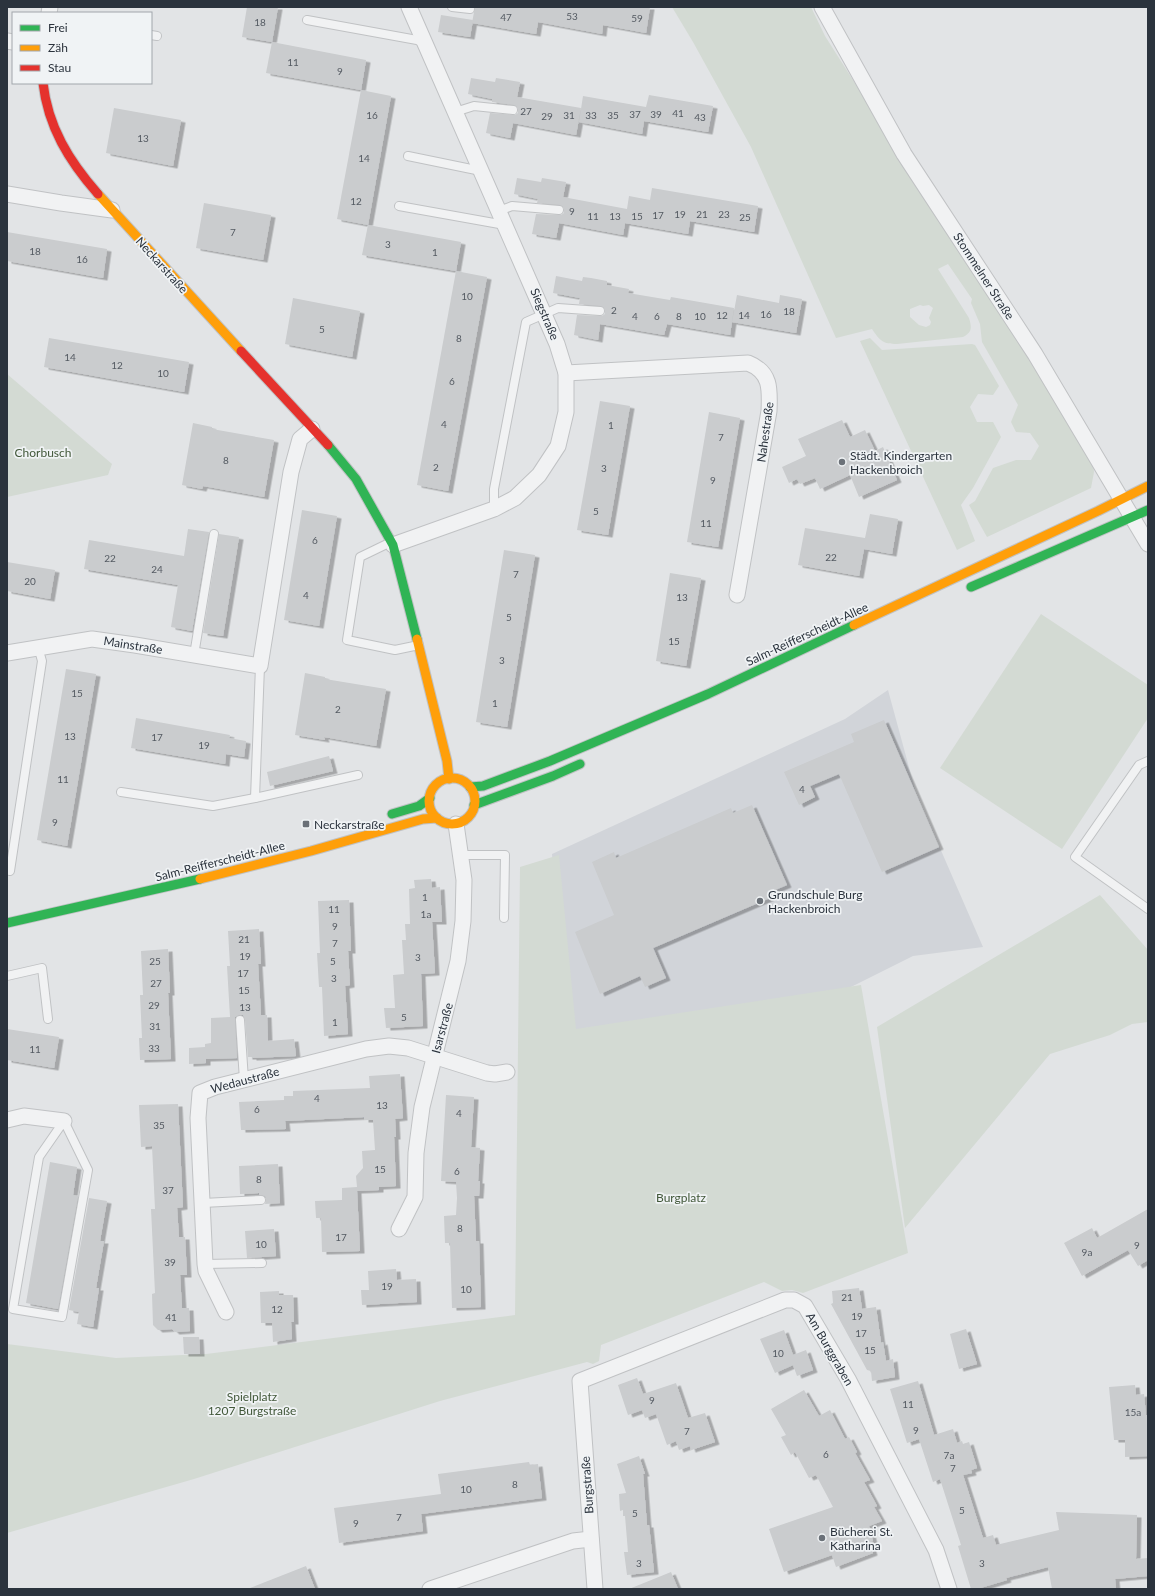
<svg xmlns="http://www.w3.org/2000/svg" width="1155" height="1596" font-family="Lato,sans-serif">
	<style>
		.built { fill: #d1d4d9 }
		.green { fill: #d3dad3; fill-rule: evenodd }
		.building { fill: #caccce; filter: url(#shadow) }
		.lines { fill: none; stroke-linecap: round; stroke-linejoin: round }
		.lane-casing { stroke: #c0c2c4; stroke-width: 10 }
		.street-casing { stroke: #c0c2c4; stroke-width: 17 }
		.fast-casing { stroke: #c0c2c4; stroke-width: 11 }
		.slow-casing { stroke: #c0c2c4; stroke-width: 11 }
		.jam-casing { stroke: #c0c2c4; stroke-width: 11 }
		.lane { stroke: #f1f2f3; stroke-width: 8 }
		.street { stroke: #f1f2f3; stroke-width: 15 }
		.fast { stroke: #30b455; stroke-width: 9 }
		.slow { stroke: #ff9f0a; stroke-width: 9 }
		.jam { stroke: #e5322d; stroke-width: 9 }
		.poi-dot { fill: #6b7178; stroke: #f0f3f5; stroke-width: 1.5 }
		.labels { text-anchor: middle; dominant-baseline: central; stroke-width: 3.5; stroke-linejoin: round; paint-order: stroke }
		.number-label { font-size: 10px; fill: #545a62 }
		.street-label { font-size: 12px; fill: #2b333d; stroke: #f0f3f5 }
		.park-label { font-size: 12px; fill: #42583a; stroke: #f0f3f5 }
		.poi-label { font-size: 12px; fill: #2b333d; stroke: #f0f3f5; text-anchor: start }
	</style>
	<defs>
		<filter id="shadow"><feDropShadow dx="4.5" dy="2.5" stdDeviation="0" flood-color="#0004"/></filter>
	</defs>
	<rect width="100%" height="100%" fill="#e2e4e6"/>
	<!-- built -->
	<path class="built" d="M888,690L916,793L983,947L913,956L849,988L568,1049L552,854L845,719Z"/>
	<!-- green -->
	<g class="green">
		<path d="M672,7H811L825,36L1016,337L1093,462L1094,472L1091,488L987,537L969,505L975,501L993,468L1016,460H1031L1039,446L1030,433L1016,432L1011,422L1018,405L982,342L980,324L971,303L972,299L948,264L938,269L969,318C972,328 972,332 963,337L897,344C883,344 880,341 872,329L836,338L751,147L693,42ZM920,305L923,306L929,305L933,308L929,318L931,322L930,325L926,327L919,325L910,317V309Z"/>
		<path d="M870,338L882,350L972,344L975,345L978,350L999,386L993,395L978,394L970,407L977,422H993L1001,437L973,488L961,505L975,541L957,550L860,341Z"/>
		<path d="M7,374L112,464L108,475L7,497Z"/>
		<path d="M1041,614L1148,685V718L1062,849L940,768Z"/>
		<path d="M559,855L576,1029L861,985L908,1253L803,1293L792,1290L782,1291L764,1282L601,1345L599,1361L593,1364L587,1362L440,1401L194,1479L7,1533V1344L116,1358L206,1354L515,1315L520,867Z"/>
		<path d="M1100,895L1148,950V1022L1132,1024L1110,1035L1050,1054L905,1228L877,1027Z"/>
	</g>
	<!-- building -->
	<g class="building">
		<path d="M247,7H278L272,42L242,37Z"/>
		<path d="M475,7H650L646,33L603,25L602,34L538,22L536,34L472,23Z"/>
		<path d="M441,15L473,20L470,37L438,32Z"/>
		<path d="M272,42L366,60L361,90L266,73Z"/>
		<path d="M471,78L495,82L496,78L520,82L517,97L581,108L576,135L513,123L510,138L486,133L490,113L515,115L518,113V108L514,105L492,102V99L468,94Z"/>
		<path d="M361,90L391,96L368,225L337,219Z"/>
		<path d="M649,95L713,106L708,132L644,121L642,134L579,122L583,96L646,107Z"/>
		<path d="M114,108L181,120L173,166L106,153Z"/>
		<path d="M517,178L541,182L542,178L566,182L563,197L627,209L629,196L650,200L652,188L758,206L754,232L690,221L688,234L625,223L623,235L559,223L556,238L532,234L536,214L561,215L564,213V208L560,205L537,203L538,199L514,194Z"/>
		<path d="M204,203L271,215L263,260L196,248Z"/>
		<path d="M368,225L461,242L456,271L362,255Z"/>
		<path d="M7,232L107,249L103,278L7,261Z"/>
		<path d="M456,271L487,277L448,491L417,485Z"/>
		<path d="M556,276L582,281L583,277L591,278L607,281V285L629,289L628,293L670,300L671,297L734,308L730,335L667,324L664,335L600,324L598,340L574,335L577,315L602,316L605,314V309L600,306L579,304L580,298L553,293Z"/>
		<path d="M737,295L779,303L780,295L802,299L796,333L732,322Z"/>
		<path d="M293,298L360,311L352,357L285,344Z"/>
		<path d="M49,338L189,362L184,392L44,367Z"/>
		<path d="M600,401L630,406L608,535L577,530Z"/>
		<path d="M709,412L740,418L718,547L687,542Z"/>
		<path d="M842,420L850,437L865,430L875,451L883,447L897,480L859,497L850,475L820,489L815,478L800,484L797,479L789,483L782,467L806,456L798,439Z"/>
		<path d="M193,423L212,427V429L274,440L264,497L203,486L202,489L182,485Z"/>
		<path d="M302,510L337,516L319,626L284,620Z"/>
		<path d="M870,514L898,519L892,554L864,549L859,576L798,565L805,528L865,538Z"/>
		<path d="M188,529L209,532L192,631L171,627L178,585L84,569L89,540L184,556Z"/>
		<path d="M219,534L239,537L223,636L203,633Z"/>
		<path d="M504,550L535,555L507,727L476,722Z"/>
		<path d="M7,562L55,570L50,599L7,591Z"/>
		<path d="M670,573L701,578L686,666L656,661Z"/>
		<path d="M66,669L96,674L67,846L37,840Z"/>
		<path d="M305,673L325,677V679L386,689L376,746L324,737L325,740L295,735Z"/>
		<path d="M136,718L230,735L229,738L246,741L244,757L226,754L225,764L131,748Z"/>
		<path d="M884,720L939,847L882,872L839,774L810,786L815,797L799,805L784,772L854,742L851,734Z"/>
		<path d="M329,756L333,771L270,786L267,772Z"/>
		<path d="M752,805L787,885L768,893L770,898L653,948L666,978L645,987L640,976L600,994L575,932L614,915L592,862L614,852L616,858L731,808L733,813Z"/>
		<path d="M431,879L432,888L440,887L442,922H432L435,973L421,974L423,1026L386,1028L384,1008H395L393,975L404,974L402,940H406L405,924H410L409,889L415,888L414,880Z"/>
		<path d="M349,900L351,951H348L350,985L345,986L348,1034L324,1036L322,987H319L317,953H320L318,901Z"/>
		<path d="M259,929L261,964H258L261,1015H267L268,1041L294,1039L296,1056L252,1058V1057H248L245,1020L243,1015H239L235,1017V1020L237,1058L206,1059V1063L189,1064V1048L205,1047V1044L211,1043V1018L230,1017L227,966H230L228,931Z"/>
		<path d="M168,949L170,993H168L171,1059L140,1060L139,1038H142L140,995H143L141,951Z"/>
		<path d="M7,1029L59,1037L54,1068L7,1060Z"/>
		<path d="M400,1074L403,1118L395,1119L396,1137H394L396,1186L379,1187V1190L357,1191L360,1251L322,1252L321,1218H316L315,1201L342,1200V1188L357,1187L356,1176L363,1168L362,1151L375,1150L373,1120H364V1117L285,1121L286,1129L241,1130L239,1102L284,1100V1096H293V1091L370,1088L369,1076Z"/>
		<path d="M446,1095L474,1097L471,1147L480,1148L478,1181H480L479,1196H474L476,1241H479L481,1307L452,1308L450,1243H445L444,1216L456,1215L457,1198L456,1182L441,1181Z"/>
		<path d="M178,1104L183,1207L177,1208L179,1237H185L187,1275H180L182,1308H189L190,1331L175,1332L172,1329L158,1330L153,1325L152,1294L155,1293L151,1209H155L152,1146L141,1147L139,1105Z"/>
		<path d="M50,1162L77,1167L73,1195L78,1196L58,1309L26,1303Z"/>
		<path d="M278,1164L280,1203L265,1204L266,1200V1197L263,1195H259V1193L240,1194L239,1166Z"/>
		<path d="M89,1198L107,1201L100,1241H104L96,1288H99L93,1327L77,1324L79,1312L69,1310Z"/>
		<path d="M1148,1209V1260L1138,1266L1128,1250L1082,1276L1064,1243L1092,1228L1097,1238Z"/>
		<path d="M274,1229L276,1256L247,1258L245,1231Z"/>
		<path d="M396,1269L397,1280L416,1279L417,1302L362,1305L361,1290H369L368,1271Z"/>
		<path d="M859,1288L862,1309L876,1307L881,1343L883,1342L886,1361L893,1359L895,1377L872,1381L871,1371L867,1370L831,1304L833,1303L832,1291Z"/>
		<path d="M279,1291V1295H293L294,1322H291L292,1339L273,1342L272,1323H261L260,1292Z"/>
		<path d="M966,1329L977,1364L959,1369L950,1334Z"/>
		<path d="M784,1330L793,1355L806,1350L813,1370L797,1376L793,1365L775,1373L760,1339Z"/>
		<path d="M183,1337H199L200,1354H184Z"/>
		<path d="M637,1378L643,1394L676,1383L688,1418L705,1413L715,1442L691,1450L690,1446L679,1450L676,1441L667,1445L656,1414L645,1418L642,1410L628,1415L618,1385Z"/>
		<path d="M918,1381L934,1435L953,1429L957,1443L962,1441L963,1444L969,1442L977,1468L971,1470L972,1473L963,1475L983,1538L993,1535L996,1545L1059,1530L1056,1512L1137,1515L1136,1559L1148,1558V1576L1115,1579L1116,1589H1052L1048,1567L1006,1578L1007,1580L977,1589H971L958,1546L961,1545L940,1479L933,1482L919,1439L907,1443L890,1389Z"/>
		<path d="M1135,1385L1136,1395L1144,1394L1146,1415H1148V1456L1125,1457V1440H1114L1109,1387Z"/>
		<path d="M804,1390L819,1416L830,1410L845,1439L849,1437L857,1452L855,1453L870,1480L864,1482L877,1506L874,1507L882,1521L869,1526L873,1541L870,1542L873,1553L836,1567L832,1555L784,1572L769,1529L833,1507L816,1475L809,1478L795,1452L791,1455L781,1437L786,1435L771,1409Z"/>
		<path d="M639,1456L645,1474H643L647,1525H649L654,1572L627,1575L624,1552H628L625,1516H623V1510L620,1511L619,1494L626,1493L617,1464Z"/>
		<path d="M529,1462L530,1465L538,1464L542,1498L421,1514L423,1531L339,1543L334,1508L441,1494L438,1474Z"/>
		<path d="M306,1566L315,1589H250V1588Z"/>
		<path d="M671,1572L678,1589H629Z"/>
	</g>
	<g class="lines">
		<!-- lane casing -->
		<g class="lane-casing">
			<g id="lane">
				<path d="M452,7L470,9"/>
				<path d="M307,20L417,40L424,43"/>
				<path d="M151,35L157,36"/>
				<path d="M455,112L474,106L513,110"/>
				<path d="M408,156L481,171"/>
				<path d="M399,206L505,225"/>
				<path d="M499,211L512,206L559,210"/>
				<path d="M494,509V489L526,322L558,308L600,311"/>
				<path d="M391,542L360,557L347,640L395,650L419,645"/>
				<path d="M194,655L214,534"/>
				<path d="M260,666L255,798L358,775"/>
				<path d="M1148,761L1139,765L1075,857L1148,909"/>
				<path d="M121,792L213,806L255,798"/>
				<path d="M461,855H505L504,918"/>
				<path d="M10,871L42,661L38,647"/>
				<path d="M7,976L42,968L48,1019"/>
				<path d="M240,1020L244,1080"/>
				<path d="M64,1121L88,1170L62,1317L13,1309L39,1157Z"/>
				<path d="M203,1203L261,1200"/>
				<path d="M205,1264L262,1263"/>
			</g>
		</g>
		<!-- street casing -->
		<g class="street-casing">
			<g id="street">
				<path d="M822,7L904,154L1035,354L1148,544"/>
				<path d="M49,13L50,7"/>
				<path d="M7,41L13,42"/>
				<path d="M7,194L61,203L112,210"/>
				<path d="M566,373L748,363C771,372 770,389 769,411L737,595"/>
				<path d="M393,545L494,509L515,498L539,475L558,446L566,412V373L557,344L409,7"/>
				<path d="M7,653L92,639L135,645L260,666L291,472L300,439L312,429"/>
				<path d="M7,1120L24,1116L64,1121"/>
				<path d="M399,1229L415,1197L416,1153L422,1107L458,961L463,921L464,880L456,824"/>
				<path d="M226,1312L206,1271L205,1264L198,1118L200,1093L215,1087L366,1049L389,1046L408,1048L487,1073L495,1074L507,1072"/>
				<path d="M430,1589L573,1541L591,1539"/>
				<path d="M595,1589L580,1381L785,1300H794L805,1306L848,1379L936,1550L949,1589"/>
			</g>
		</g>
		<!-- fast casing -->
		<g class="fast-casing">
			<g id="fast">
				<path d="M328,445L356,479L393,545L417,639"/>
				<path d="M971,587L1148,510"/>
				<path d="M470,787L483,786L550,761L708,694L854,625"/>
				<path d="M474,805L553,776L580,764"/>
				<path d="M392,814L419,806L430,798"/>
				<path d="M7,923L200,879"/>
			</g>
		</g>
		<!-- slow casing -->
		<g class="slow-casing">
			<g id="slow">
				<path d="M98,194L241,351"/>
				<path d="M854,625L1098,511L1148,486"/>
				<path d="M417,639L447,761L449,779"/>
				<circle cx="452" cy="801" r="23"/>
				<path d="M200,879L311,851L423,819L437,818"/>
			</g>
		</g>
		<!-- jam casing -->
		<g class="jam-casing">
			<g id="jam">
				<path d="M43,83C48,127 69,161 98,194"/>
				<path d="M241,351L328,445"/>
			</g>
		</g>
		<!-- lane -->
		<use href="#lane" class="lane"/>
		<!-- street -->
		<use href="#street" class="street"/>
		<!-- fast -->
		<use href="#fast" class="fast"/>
		<!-- slow -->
		<use href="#slow" class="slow"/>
		<!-- jam -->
		<use href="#jam" class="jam"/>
	</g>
	<!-- markers -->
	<g class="poi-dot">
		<circle cx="842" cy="462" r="4"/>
		<rect x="302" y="820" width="8" height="8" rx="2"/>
		<circle cx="760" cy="901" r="4"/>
		<circle cx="822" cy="1538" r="4"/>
	</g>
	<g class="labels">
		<!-- number labels -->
		<g class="number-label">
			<text x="572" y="16">53</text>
			<text x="506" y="17">47</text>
			<text x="637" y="18">59</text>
			<text x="260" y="22">18</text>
			<text x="293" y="62">11</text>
			<text x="340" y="71">9</text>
			<text x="526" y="111">27</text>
			<text x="678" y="113">41</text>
			<text x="635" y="114">37</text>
			<text x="656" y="114">39</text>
			<text x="372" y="115">16</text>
			<text x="569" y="115">31</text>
			<text x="591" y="115">33</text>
			<text x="613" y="115">35</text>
			<text x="547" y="116">29</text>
			<text x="700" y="117">43</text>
			<text x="143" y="138">13</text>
			<text x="364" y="158">14</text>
			<text x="356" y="201">12</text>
			<text x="572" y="211">9</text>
			<text x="680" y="214">19</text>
			<text x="702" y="214">21</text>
			<text x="724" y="214">23</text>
			<text x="658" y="215">17</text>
			<text x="593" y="216">11</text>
			<text x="615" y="216">13</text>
			<text x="637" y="216">15</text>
			<text x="745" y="217">25</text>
			<text x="233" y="232">7</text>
			<text x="388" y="244">3</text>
			<text x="35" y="251">18</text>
			<text x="435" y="252">1</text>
			<text x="82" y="259">16</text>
			<text x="467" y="296">10</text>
			<text x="614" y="310">2</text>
			<text x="789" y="311">18</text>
			<text x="766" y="314">16</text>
			<text x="722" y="315">12</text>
			<text x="744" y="315">14</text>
			<text x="635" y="316">4</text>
			<text x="657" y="316">6</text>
			<text x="679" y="316">8</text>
			<text x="700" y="316">10</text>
			<text x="322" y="329">5</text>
			<text x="459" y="338">8</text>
			<text x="70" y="357">14</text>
			<text x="117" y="365">12</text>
			<text x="163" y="373">10</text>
			<text x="452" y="381">6</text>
			<text x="444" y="424">4</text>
			<text x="611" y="425">1</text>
			<text x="721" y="437">7</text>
			<text x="226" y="460">8</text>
			<text x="436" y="467">2</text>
			<text x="604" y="468">3</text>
			<text x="713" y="480">9</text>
			<text x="596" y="511">5</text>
			<text x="706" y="523">11</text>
			<text x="315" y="540">6</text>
			<text x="831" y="557">22</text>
			<text x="110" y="558">22</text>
			<text x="157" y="569">24</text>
			<text x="516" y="574">7</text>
			<text x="30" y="581">20</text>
			<text x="306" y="595">4</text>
			<text x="682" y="597">13</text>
			<text x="509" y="617">5</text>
			<text x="674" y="641">15</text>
			<text x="502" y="660">3</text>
			<text x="77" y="693">15</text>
			<text x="495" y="703">1</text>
			<text x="338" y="709">2</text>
			<text x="70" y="736">13</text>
			<text x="157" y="737">17</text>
			<text x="204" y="745">19</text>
			<text x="63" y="779">11</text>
			<text x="802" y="789">4</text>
			<text x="55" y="822">9</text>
			<text x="425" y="897">1</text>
			<text x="334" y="909">11</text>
			<text x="426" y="914">1a</text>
			<text x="335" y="926">9</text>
			<text x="244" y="939">21</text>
			<text x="335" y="943">7</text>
			<text x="245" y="956">19</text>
			<text x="418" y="957">3</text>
			<text x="155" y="961">25</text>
			<text x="333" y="961">5</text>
			<text x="243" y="973">17</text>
			<text x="334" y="978">3</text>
			<text x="156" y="983">27</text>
			<text x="244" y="990">15</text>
			<text x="154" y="1005">29</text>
			<text x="245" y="1007">13</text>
			<text x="404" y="1017">5</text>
			<text x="335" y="1022">1</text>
			<text x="155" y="1026">31</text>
			<text x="154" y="1048">33</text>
			<text x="35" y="1049">11</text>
			<text x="317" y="1098">4</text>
			<text x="382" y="1105">13</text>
			<text x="257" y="1109">6</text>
			<text x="459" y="1113">4</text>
			<text x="159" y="1125">35</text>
			<text x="380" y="1169">15</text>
			<text x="457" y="1171">6</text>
			<text x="259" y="1179">8</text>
			<text x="168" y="1190">37</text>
			<text x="460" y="1228">8</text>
			<text x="341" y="1237">17</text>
			<text x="261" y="1244">10</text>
			<text x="1137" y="1245">9</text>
			<text x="1087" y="1252">9a</text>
			<text x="170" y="1262">39</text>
			<text x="387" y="1286">19</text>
			<text x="466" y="1289">10</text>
			<text x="847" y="1297">21</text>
			<text x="277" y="1309">12</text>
			<text x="857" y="1316">19</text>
			<text x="171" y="1317">41</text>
			<text x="861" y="1333">17</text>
			<text x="870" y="1350">15</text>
			<text x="778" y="1353">10</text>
			<text x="652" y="1400">9</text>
			<text x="908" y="1404">11</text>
			<text x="1133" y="1412">15a</text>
			<text x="916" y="1430">9</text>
			<text x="687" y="1431">7</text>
			<text x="826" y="1454">6</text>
			<text x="949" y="1455">7a</text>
			<text x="953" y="1468">7</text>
			<text x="515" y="1484">8</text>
			<text x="466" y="1489">10</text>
			<text x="962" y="1510">5</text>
			<text x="635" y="1513">5</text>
			<text x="399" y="1517">7</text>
			<text x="356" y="1523">9</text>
			<text x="639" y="1563">3</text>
			<text x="982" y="1563">3</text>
		</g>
		<!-- street labels -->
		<g class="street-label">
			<text transform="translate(162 265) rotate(48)">Neckarstraße</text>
			<text transform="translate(984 276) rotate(57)">Stommelner Straße</text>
			<text transform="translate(545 314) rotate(67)">Siegstraße</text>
			<text transform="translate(765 432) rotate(-82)">Nahestraße</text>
			<text transform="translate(807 634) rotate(-25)">Salm-Reifferscheidt-Allee</text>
			<text transform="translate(133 645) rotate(9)">Mainstraße</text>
			<text transform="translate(220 861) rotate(-14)">Salm-Reifferscheidt-Allee</text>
			<text transform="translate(442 1028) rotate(-75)">Isarstraße</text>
			<text transform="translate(245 1080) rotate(-15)">Wedaustraße</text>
			<text transform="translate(830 1349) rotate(60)">Am Burggraben</text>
			<text transform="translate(587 1485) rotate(-94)">Burgstraße</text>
		</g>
		<!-- park labels -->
		<g class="park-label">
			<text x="43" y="452">Chorbusch</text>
			<text x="681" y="1197">Burgplatz</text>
			<text x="252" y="1396">Spielplatz<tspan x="252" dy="14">1207 Burgstraße</tspan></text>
		</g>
		<!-- poi labels -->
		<g class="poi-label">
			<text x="850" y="455">Städt. Kindergarten<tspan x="850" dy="14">Hackenbroich</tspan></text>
			<text x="314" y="824">Neckarstraße</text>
			<text x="768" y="894">Grundschule Burg<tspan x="768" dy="14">Hackenbroich</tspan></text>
			<text x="830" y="1531">Bücherei St.<tspan x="830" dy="14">Katharina</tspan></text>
		</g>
	</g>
	<!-- border -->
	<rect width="1155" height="1596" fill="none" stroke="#2b333d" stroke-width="16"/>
	<!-- legend -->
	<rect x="12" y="12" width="140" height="72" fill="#f0f3f5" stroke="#a1a6ab"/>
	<rect x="20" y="25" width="20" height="6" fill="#30b455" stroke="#a1a6ab"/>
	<text x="48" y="32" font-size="12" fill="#2b333d">Frei</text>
	<rect x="20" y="45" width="20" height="6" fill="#ff9f0a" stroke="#a1a6ab"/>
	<text x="48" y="52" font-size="12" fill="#2b333d">Zäh</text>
	<rect x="20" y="65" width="20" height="6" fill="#e5322d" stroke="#a1a6ab"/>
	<text x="48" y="72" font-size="12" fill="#2b333d">Stau</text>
</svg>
